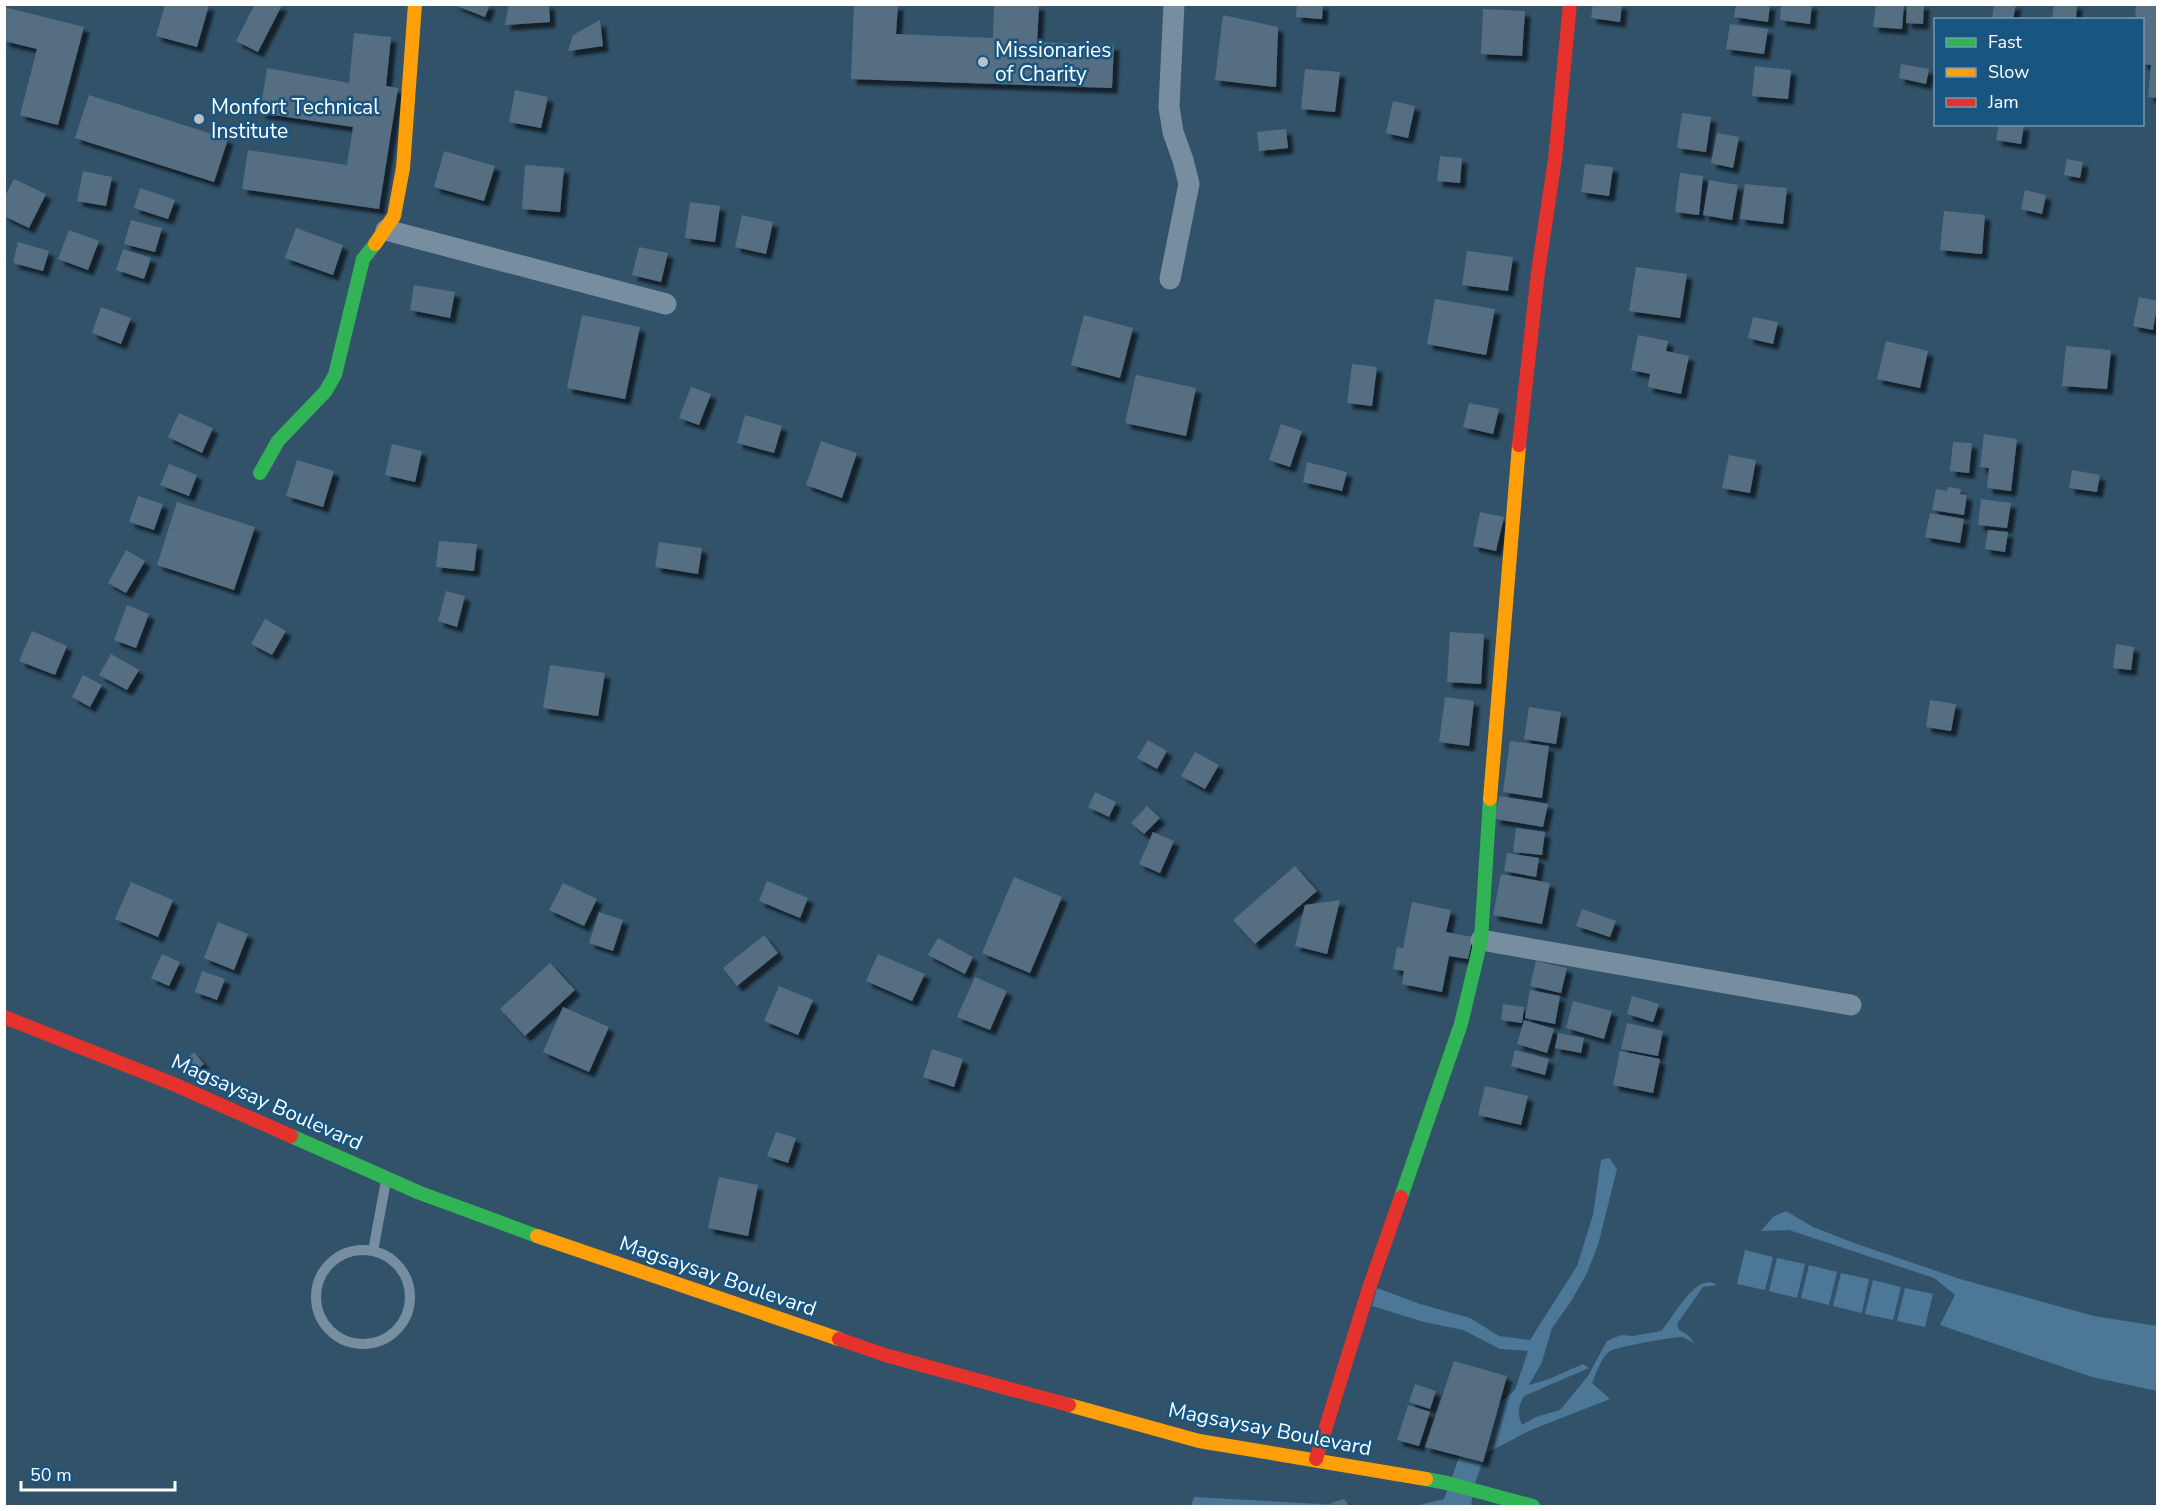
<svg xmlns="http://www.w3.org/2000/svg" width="2162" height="1511" font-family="'Nunito Sans',sans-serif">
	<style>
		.water { fill: #4c7797 }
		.building { fill: #556e81; filter: url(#shadow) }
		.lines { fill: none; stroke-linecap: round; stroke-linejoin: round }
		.lane { stroke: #778ea0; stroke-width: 10 }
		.street { stroke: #778ea0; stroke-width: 21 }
		.fast { stroke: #30b455; stroke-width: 14 }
		.slow { stroke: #ff9f0a; stroke-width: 14 }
		.jam { stroke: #e5322d; stroke-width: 14 }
		.poi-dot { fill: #b7c2ca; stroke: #195581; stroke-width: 2 }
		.labels { text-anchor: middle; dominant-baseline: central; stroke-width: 5; stroke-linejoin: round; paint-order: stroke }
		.poi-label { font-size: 21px; fill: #fff; stroke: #195581; text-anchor: start }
		.street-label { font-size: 21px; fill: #fff; stroke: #195581 }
	</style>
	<defs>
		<filter id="shadow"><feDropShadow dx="5.5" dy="5.5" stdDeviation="1.5" flood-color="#0009"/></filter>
	</defs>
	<rect width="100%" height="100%" fill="#315269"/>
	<!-- water -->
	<g class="water">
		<path d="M1609,1158L1617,1169L1598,1245L1587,1273L1570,1303L1552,1328L1542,1362L1529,1385L1549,1379L1583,1364L1589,1368L1524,1396C1518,1407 1517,1413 1522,1425L1536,1417L1560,1410L1588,1376L1607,1341L1621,1335L1633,1336L1661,1331C1673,1318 1697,1270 1717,1285L1703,1287L1677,1324L1679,1330L1688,1335L1695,1344C1692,1342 1687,1339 1683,1337C1676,1336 1616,1347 1610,1351C1601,1357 1596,1374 1592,1383L1610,1399L1531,1430L1485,1454L1474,1486L1471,1506H1415L1444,1499L1472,1421L1502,1401L1515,1390L1528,1351L1500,1349L1463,1330L1424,1322L1372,1306L1377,1288L1420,1304L1470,1318L1499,1336L1530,1340L1577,1266L1593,1215L1601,1160Z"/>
		<path d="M1786,1211L1813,1227L1857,1244L1960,1279L2094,1316L2157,1326V1391L2092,1377L1940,1325L1955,1295L1934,1278L1789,1230L1761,1231L1773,1217Z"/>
		<path d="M1745,1250L1773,1257L1765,1290L1737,1284Z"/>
		<path d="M1777,1258L1805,1264L1797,1298L1769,1291Z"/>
		<path d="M1809,1265L1837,1272L1829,1305L1801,1298Z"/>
		<path d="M1841,1273L1869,1279L1862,1313L1833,1306Z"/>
		<path d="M1873,1280L1901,1287L1893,1320L1865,1314Z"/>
		<path d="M1905,1288L1933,1294L1925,1327L1897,1321Z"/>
		<path d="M1194,1497L1357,1506H1191Z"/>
	</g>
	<!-- building -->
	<g class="building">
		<path d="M255,4L282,5L258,52L236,41Z"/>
		<path d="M452,4H490L485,17Z"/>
		<path d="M509,4H549L550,22L505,25Z"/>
		<path d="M1297,4H1323L1322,19L1296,17Z"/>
		<path d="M1593,4H1622L1620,22L1591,18Z"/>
		<path d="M1736,4H1770L1768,22L1734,17Z"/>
		<path d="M1781,4H1812L1810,24L1780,20Z"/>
		<path d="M1876,4H1904L1902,29L1873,27Z"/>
		<path d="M1907,4H1924L1923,24L1906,23Z"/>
		<path d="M1994,4H2016L2013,20H1992Z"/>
		<path d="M2054,4H2077L2076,20H2052Z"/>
		<path d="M2136,4L2158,6V98L2148,97L2151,65L2142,64V20H2135Z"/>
		<path d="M165,5H209L197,47L156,36Z"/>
		<path d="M854,5H898L896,34L993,38L994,5H1039L1037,42L1114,45L1112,88L851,79Z"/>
		<path d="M4,7L84,27L58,125L20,115L37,49L4,41Z"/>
		<path d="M1483,9L1525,11L1522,56L1481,54Z"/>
		<path d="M1223,15L1278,27L1276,87L1215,80Z"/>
		<path d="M600,20L603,46L568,51L573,35Z"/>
		<path d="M1730,24L1768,29L1764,54L1726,49Z"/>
		<path d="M354,33L391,37L386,86L398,88L379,209L242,189L248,150L347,165L353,127L260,113L267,68L349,83Z"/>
		<path d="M1901,64L1929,69L1926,84L1899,78Z"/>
		<path d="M1755,66L1791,70L1788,99L1752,96Z"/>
		<path d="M1305,69L1340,72L1335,112L1301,109Z"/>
		<path d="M515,90L548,97L541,128L509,122Z"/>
		<path d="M89,95L228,139L214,182L75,138Z"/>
		<path d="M1393,101L1415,106L1408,138L1386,133Z"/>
		<path d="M1682,113L1711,117L1706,152L1677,148Z"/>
		<path d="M1999,124L2024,125L2021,144L1996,140Z"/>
		<path d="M1286,129L1288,148L1259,151L1257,132Z"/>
		<path d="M1717,133L1739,137L1733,168L1711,163Z"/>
		<path d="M444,151L495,166L484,201L434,187Z"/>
		<path d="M1440,156L1462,158L1460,183L1437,181Z"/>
		<path d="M2067,159L2083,162L2080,178L2064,175Z"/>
		<path d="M1585,164L1613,167L1609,196L1581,192Z"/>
		<path d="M525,165L564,168L560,212L522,209Z"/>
		<path d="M83,171L112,177L106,206L77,201Z"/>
		<path d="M1680,173L1703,176L1699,215L1675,212Z"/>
		<path d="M14,179L46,194L29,228L4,216V198Z"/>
		<path d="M1709,180L1738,185L1732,220L1703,215Z"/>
		<path d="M1745,184L1787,188L1783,224L1740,219Z"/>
		<path d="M140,188L175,200L168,219L134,208Z"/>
		<path d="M2025,190L2046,195L2042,214L2021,209Z"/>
		<path d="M690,202L720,206L715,242L685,238Z"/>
		<path d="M1944,211L1985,215L1982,254L1940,250Z"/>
		<path d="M742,215L773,222L766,254L735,247Z"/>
		<path d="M131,220L162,228L155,252L124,244Z"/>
		<path d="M296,228L343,245L333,275L285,258Z"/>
		<path d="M69,230L99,241L88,270L58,259Z"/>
		<path d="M18,242L49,251L43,271L13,263Z"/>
		<path d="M639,247L668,253L661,282L632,275Z"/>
		<path d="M123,249L151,258L144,279L116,270Z"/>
		<path d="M1467,251L1513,257L1508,291L1462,285Z"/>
		<path d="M1636,267L1687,274L1680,318L1629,311Z"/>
		<path d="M414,285L455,292L450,318L410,310Z"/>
		<path d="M2139,297L2158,301L2153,330L2133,326Z"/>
		<path d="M1435,299L1495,309L1486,355L1427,344Z"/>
		<path d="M101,307L131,318L121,344L92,333Z"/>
		<path d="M582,315L640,327L625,399L567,388Z"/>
		<path d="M1084,315L1133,328L1120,378L1071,365Z"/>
		<path d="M1753,317L1778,322L1773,344L1748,338Z"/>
		<path d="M1638,335L1668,341L1666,351L1689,356L1681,394L1648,387L1650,374L1631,370Z"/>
		<path d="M1886,341L1928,351L1920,388L1877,379Z"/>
		<path d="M2066,346L2111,350L2107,389L2062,386Z"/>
		<path d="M1352,364L1377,367L1372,406L1347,403Z"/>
		<path d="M1136,375L1196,388L1186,436L1125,423Z"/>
		<path d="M691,387L711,394L699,425L679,418Z"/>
		<path d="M1469,403L1499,409L1493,434L1463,427Z"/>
		<path d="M179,413L213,428L202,453L168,437Z"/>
		<path d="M745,415L782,426L774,453L737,443Z"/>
		<path d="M1281,424L1302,431L1290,467L1269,460Z"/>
		<path d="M1984,434L2017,439L2011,491L1987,488L1989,468L1980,467Z"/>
		<path d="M821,441L857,453L842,498L806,485Z"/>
		<path d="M1953,442L1972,443L1969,473L1950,471Z"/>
		<path d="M392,444L422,451L415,482L385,475Z"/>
		<path d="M1729,455L1756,460L1750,493L1722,488Z"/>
		<path d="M297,460L334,471L323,507L286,496Z"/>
		<path d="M1307,462L1347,472L1342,491L1303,482Z"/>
		<path d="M169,464L197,475L189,496L160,485Z"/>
		<path d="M2072,470L2100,475L2097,492L2069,488Z"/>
		<path d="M1948,487L1961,489L1960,494L1967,495L1964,515L1932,510L1936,489L1947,491Z"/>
		<path d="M138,496L163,504L154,530L129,522Z"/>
		<path d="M1981,499L2011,503L2007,528L1978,525Z"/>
		<path d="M177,502L255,527L234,590L157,565Z"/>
		<path d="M1480,512L1504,517L1496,551L1473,546Z"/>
		<path d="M1930,513L1964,519L1960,543L1925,537Z"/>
		<path d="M1988,530L2008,532L2005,552L1985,549Z"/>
		<path d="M439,541L477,544L474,571L436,567Z"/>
		<path d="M659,542L702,548L698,574L655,567Z"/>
		<path d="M126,550L145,561L126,593L108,583Z"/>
		<path d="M446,591L465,596L457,627L438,621Z"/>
		<path d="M127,605L149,614L136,648L114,640Z"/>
		<path d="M265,619L286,631L272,655L251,644Z"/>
		<path d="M32,631L67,646L55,675L19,661Z"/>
		<path d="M1450,632L1484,634L1481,684L1447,682Z"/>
		<path d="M2116,644L2134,647L2131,670L2113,668Z"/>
		<path d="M111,654L139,670L127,690L99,675Z"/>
		<path d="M550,665L605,673L598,716L543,708Z"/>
		<path d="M83,675L102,685L90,707L72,697Z"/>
		<path d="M1445,697L1474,701L1469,746L1439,742Z"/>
		<path d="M1930,700L1956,704L1951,731L1926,727Z"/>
		<path d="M1529,707L1561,712L1556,744L1524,739Z"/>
		<path d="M1148,740L1167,751L1157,769L1137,758Z"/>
		<path d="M1510,741L1549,746L1542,798L1503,792Z"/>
		<path d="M1195,752L1219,765L1205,789L1181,776Z"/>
		<path d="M1095,792L1116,802L1109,817L1088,807Z"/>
		<path d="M1499,796L1548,804L1543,827L1495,819Z"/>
		<path d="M1147,806L1160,818L1144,834L1131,823Z"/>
		<path d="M1516,828L1545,832L1542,855L1513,852Z"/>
		<path d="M1153,832L1174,841L1160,873L1139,864Z"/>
		<path d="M1507,853L1539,858L1536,877L1504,871Z"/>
		<path d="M1295,866L1317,891L1255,944L1233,920Z"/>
		<path d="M1501,874L1550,883L1542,924L1493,915Z"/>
		<path d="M1014,877L1062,897L1030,973L982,953Z"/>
		<path d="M767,881L808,898L800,918L759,901Z"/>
		<path d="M131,882L173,900L158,937L115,919Z"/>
		<path d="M563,883L597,899L584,926L549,910Z"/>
		<path d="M1340,900L1327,954L1295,946L1305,905Z"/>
		<path d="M1412,902L1451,910L1446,932L1473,937L1468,959L1449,956L1442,992L1402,984L1404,971L1393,969L1397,947L1403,948Z"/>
		<path d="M1582,909L1616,921L1610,937L1576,926Z"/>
		<path d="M599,912L623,920L613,951L589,943Z"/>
		<path d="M218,922L248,934L234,970L204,958Z"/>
		<path d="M764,935L778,953L737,986L723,968Z"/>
		<path d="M938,938L973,957L965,974L928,955Z"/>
		<path d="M162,954L180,962L169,986L151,978Z"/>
		<path d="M878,954L925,974L912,1001L866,981Z"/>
		<path d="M1536,961L1567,968L1561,993L1530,986Z"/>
		<path d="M550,963L575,990L525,1036L500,1009Z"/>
		<path d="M202,971L225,979L217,1000L195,992Z"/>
		<path d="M975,977L1007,991L990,1030L957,1017Z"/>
		<path d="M779,986L813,1000L798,1035L764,1021Z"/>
		<path d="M1530,990L1560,996L1555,1024L1525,1018Z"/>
		<path d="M1632,996L1659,1004L1653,1022L1627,1014Z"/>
		<path d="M1573,1001L1612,1011L1604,1039L1566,1028Z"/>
		<path d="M1503,1004L1524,1007L1522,1023L1501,1020Z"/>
		<path d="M563,1007L609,1027L589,1072L543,1052Z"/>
		<path d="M1524,1020L1554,1029L1547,1053L1517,1044Z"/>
		<path d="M1627,1023L1663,1031L1658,1056L1621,1049Z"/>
		<path d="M1558,1033L1584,1038L1581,1053L1555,1048Z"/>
		<path d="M932,1049L963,1059L954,1087L923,1077Z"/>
		<path d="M1515,1050L1549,1059L1545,1075L1511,1066Z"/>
		<path d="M1620,1051L1660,1059L1653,1093L1613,1085Z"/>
		<path d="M194,1052L204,1064L193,1074L183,1063Z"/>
		<path d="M1485,1086L1528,1096L1521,1125L1478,1115Z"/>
		<path d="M776,1132L796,1138L788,1163L767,1156Z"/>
		<path d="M719,1177L758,1185L748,1236L708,1228Z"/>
		<path d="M1454,1361L1507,1376L1483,1462L1425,1447Z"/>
		<path d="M1415,1384L1436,1391L1430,1409L1409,1402Z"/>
		<path d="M1408,1405L1430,1412L1419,1446L1397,1440Z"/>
		<path d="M1344,1499L1350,1506H1330L1331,1503Z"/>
	</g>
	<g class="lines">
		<!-- lane -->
		<g class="lane">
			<circle cx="363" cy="1297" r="47"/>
			<path d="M373,1251L386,1181"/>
		</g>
		<!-- street -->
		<g class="street">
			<path d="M386,230L666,304"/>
			<path d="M1170,279L1189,184L1183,160L1173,132L1169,107L1174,4"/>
			<path d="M1481,940L1851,1005"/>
		</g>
		<!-- fast -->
		<g class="fast">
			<path d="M260,473L278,441L325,392L335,375L363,259L375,244"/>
			<path d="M291,1136L420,1193L537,1236"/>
			<path d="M1401,1197L1461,1024L1481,940L1490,799"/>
			<path d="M1426,1479L1447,1483L1533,1506"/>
		</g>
		<!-- slow -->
		<g class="slow">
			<path d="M375,244L394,216L403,168L415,4"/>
			<path d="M1490,799L1519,445"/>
			<path d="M537,1236L839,1339"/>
			<path d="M1069,1405L1199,1441L1426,1479"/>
		</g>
		<!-- jam -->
		<g class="jam">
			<path d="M1519,445L1538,272L1555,159L1570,4"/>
			<path d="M4,1017L171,1083L291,1136"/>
			<path d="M839,1339L885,1355L1069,1405"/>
			<path d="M1316,1459L1368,1291L1401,1197"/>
		</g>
	</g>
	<!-- markers -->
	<g class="poi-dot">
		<circle cx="983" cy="62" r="6"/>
		<circle cx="199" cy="119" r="6"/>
	</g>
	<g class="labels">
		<!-- poi labels -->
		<g class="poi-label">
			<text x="995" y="50">Missionaries<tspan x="995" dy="24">of Charity</tspan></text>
			<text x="211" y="107">Monfort Technical<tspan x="211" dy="24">Institute</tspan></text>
		</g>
		<!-- street labels -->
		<g class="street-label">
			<text transform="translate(267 1102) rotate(24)">Magsaysay Boulevard</text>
			<text transform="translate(718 1276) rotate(19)">Magsaysay Boulevard</text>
			<text transform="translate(1270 1429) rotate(11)">Magsaysay Boulevard</text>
		</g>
	</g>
	<!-- border -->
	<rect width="2162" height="1511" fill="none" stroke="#ffffff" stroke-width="12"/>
	<!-- legend -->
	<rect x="1934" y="18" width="210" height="108" fill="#195581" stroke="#7599b3" stroke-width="1.5"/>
	<rect x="1946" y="38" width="30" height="9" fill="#30b455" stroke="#7599b3" stroke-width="1.5"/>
	<text x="1988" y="48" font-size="18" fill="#ffffff">Fast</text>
	<rect x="1946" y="68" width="30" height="9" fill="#ff9f0a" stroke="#7599b3" stroke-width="1.5"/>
	<text x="1988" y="78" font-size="18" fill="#ffffff">Slow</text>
	<rect x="1946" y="98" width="30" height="9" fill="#e5322d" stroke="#7599b3" stroke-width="1.5"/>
	<text x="1988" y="108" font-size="18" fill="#ffffff">Jam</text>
	<!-- scale -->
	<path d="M21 1481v9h154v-9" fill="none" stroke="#ffffff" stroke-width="3"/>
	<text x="30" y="1481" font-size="18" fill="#ffffff" stroke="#195581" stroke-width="4.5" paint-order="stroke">50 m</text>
</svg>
